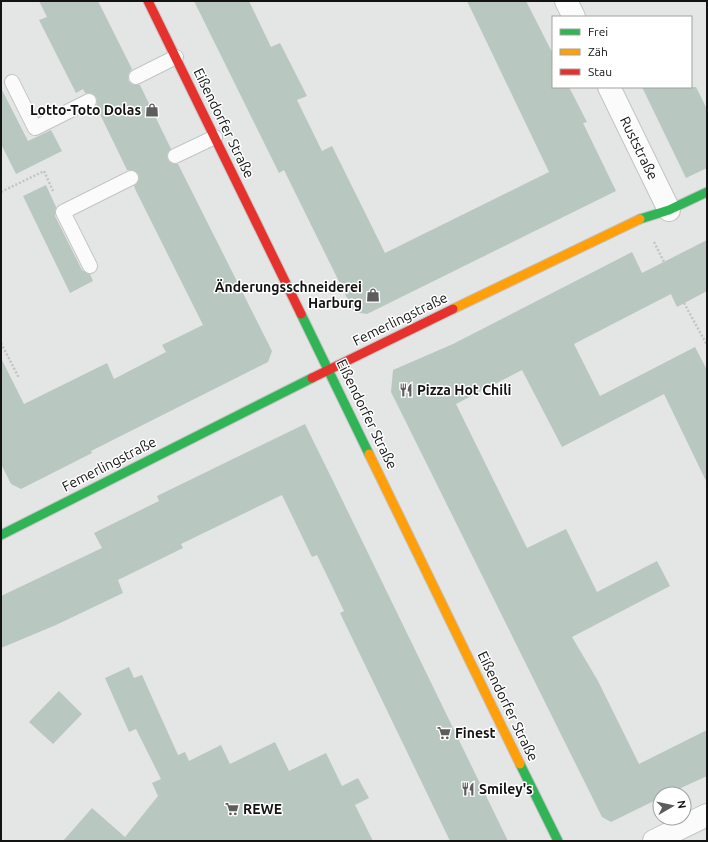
<svg xmlns="http://www.w3.org/2000/svg" width="708" height="842" font-family="Ubuntu,sans-serif">
	<style>
		.building { fill: #b9c7c1 }
		.lines { fill: none; stroke-linecap: round; stroke-linejoin: round }
		.lane-casing { stroke: #c3c4c4; stroke-width: 16 }
		.street-casing { stroke: #c3c4c4; stroke-width: 24 }
		.fast-casing { stroke: #c3c4c4; stroke-width: 11 }
		.slow-casing { stroke: #c3c4c4; stroke-width: 11 }
		.jam-casing { stroke: #c3c4c4; stroke-width: 11 }
		.path { stroke: #c3c3c3; stroke-width: 2.5; stroke-dasharray: 2 2; stroke-linecap: butt }
		.lane { stroke: #fbfbfb; stroke-width: 14 }
		.street { stroke: #fbfbfb; stroke-width: 22 }
		.fast { stroke: #30b455; stroke-width: 9 }
		.slow { stroke: #ff9f0a; stroke-width: 9 }
		.jam { stroke: #e5322d; stroke-width: 9 }
		.labels { text-anchor: middle; dominant-baseline: central; stroke-width: 3; stroke-linejoin: round; paint-order: stroke }
		.poi-label { font-size: 14px; font-weight: bold; fill: #121312; stroke: #fff; text-anchor: start }
		.street-label { font-size: 14px; fill: #121312; stroke: #fff }
	</style>
	<rect width="100%" height="100%" fill="#e4e6e5"/>
	<!-- building -->
	<g class="building">
		<path d="M39,1H98L132,69L129,73L128,80L132,84L140,85L171,149L167,155L168,160L174,164H178L272,351L268,362L91,451L92,453L21,489L11,484L1,464V358L24,404L107,363L114,379L166,352L162,345L203,325L136,191L134,186L139,179L138,174L132,170H127L96,106L97,102L96,97L90,93H85L83,89L76,93L39,20L47,17Z"/>
		<path d="M194,1H249L271,47L280,43L307,96L297,100L322,151L332,146L385,253L549,172L467,1H526L553,54V87H569L587,122L583,123L616,191L367,314L354,312L284,170L279,173Z"/>
		<path d="M642,87H696L707,109V168L686,178Z"/>
		<path d="M1,88L28,141L51,130L62,151L16,174L1,144Z"/>
		<path d="M46,185L56,207L55,216L82,270L90,274L93,281L70,293L23,196Z"/>
		<path d="M707,240V291L677,307L671,294L574,344L600,396L695,347L707,370V483L664,394L562,447L522,370L456,404L527,548L566,529L597,592L657,561L670,586L572,637L598,681L639,764L707,730V776L668,794H660V798L611,822L602,817L391,392L393,370L453,344L632,252L642,273Z"/>
		<path d="M305,424L333,481L508,841H450L340,613L344,611L317,555L312,557L282,495L181,544L183,548L118,580L123,593L56,625L1,648V596L102,548L94,533L159,501L157,496Z"/>
		<path d="M129,667L134,678L142,675L178,755L185,752L189,761L221,745L230,764L275,742L289,771L326,753L342,786L358,778L369,798L355,805L373,841H63L92,808L125,837L158,796L152,783L161,779L136,729L129,732L105,678Z"/>
		<path d="M59,691L82,714L53,744L29,722Z"/>
	</g>
	<g class="lines">
		<!-- lane casing -->
		<g class="lane-casing">
			<g id="lane">
				<path d="M136,77L176,57"/>
				<path d="M12,82L35,128L89,101"/>
				<path d="M175,156L215,137"/>
				<path d="M90,266L63,212L131,178"/>
			</g>
		</g>
		<!-- street casing -->
		<g class="street-casing">
			<g id="street">
				<path d="M566,1L574,17"/>
				<path d="M609,87L669,210"/>
				<path d="M654,841L707,815"/>
			</g>
		</g>
		<!-- fast casing -->
		<g class="fast-casing">
			<g id="fast">
				<path d="M640,219L669,210L707,192"/>
				<path d="M301,314L369,454"/>
				<path d="M1,535L312,378"/>
				<path d="M520,764L558,841"/>
			</g>
		</g>
		<!-- slow casing -->
		<g class="slow-casing">
			<g id="slow">
				<path d="M453,309L640,219"/>
				<path d="M369,454L520,764"/>
			</g>
		</g>
		<!-- jam casing -->
		<g class="jam-casing">
			<g id="jam">
				<path d="M148,1L301,314"/>
				<path d="M312,378L453,309"/>
			</g>
		</g>
		<!-- path -->
		<g class="path">
			<path d="M1,192L44,171L53,191"/>
			<path d="M654,242L664,262"/>
			<path d="M684,303L707,345"/>
			<path d="M1,343L19,378"/>
		</g>
		<!-- lane -->
		<use href="#lane" class="lane"/>
		<!-- street -->
		<use href="#street" class="street"/>
		<!-- fast -->
		<use href="#fast" class="fast"/>
		<!-- slow -->
		<use href="#slow" class="slow"/>
		<!-- jam -->
		<use href="#jam" class="jam"/>
	</g>
	<!-- icons -->
	<defs>
		<g id="shop-bare" transform="scale(1.08)"><path d="M-5-2.5h2.3a2.7 3.5 0 0 1 5.4 0H5L5.5 6h-11ZM-1.5-2.5h3a1.5 2.3 0 0 0-3 0Z" fill="#5c5d5c" stroke="#fff" stroke-width="2.5" paint-order="stroke"/></g>
		<g id="restaurant-bare" transform="scale(1.08)"><path d="M-5-6h1v4h1v-4h1v4h1v-4h1v5L-1.5 .5V6h-2V.5L-5-1ZM5-6V6H3V1.5H1.5Q1.5-4 5-6Z" fill="#5c5d5c" stroke="#fff" stroke-width="2.5" paint-order="stroke"/></g>
		<g id="supermarket-bare" transform="scale(1.08)"><path d="M-6-5.5h2.5l.6 2H6L4.5 2H-2.5L-4.4-4H-6ZM-1.5 3.2a1.3 1.3 0 1 0 .1 0ZM3 3.2a1.3 1.3 0 1 0 .1 0Z" fill="#5c5d5c" stroke="#fff" stroke-width="2.5" paint-order="stroke"/></g>
	</defs>
	<g fill-rule="evenodd">
		<use href="#shop-bare" x="152" y="110"/>
		<use href="#shop-bare" x="373" y="295"/>
		<use href="#restaurant-bare" x="406" y="390"/>
		<use href="#supermarket-bare" x="444" y="733"/>
		<use href="#restaurant-bare" x="468" y="789"/>
		<use href="#supermarket-bare" x="232" y="809"/>
	</g>
	<g class="labels">
		<!-- poi labels -->
		<g class="poi-label">
			<text x="141" y="110" text-anchor="end">Lotto-Toto Dolas</text>
			<text x="362" y="287" text-anchor="end">Änderungsschneiderei<tspan x="362" dy="16">Harburg</tspan></text>
			<text x="417" y="390">Pizza Hot Chili</text>
			<text x="455" y="733">Finest</text>
			<text x="479" y="789">Smiley's</text>
			<text x="243" y="809">REWE</text>
		</g>
		<!-- street labels -->
		<g class="street-label">
			<text transform="translate(224 123) rotate(64)">Eißendorfer Straße</text>
			<text transform="translate(639 148) rotate(64)">Ruststraße</text>
			<text transform="translate(400 319) rotate(-26)">Femerlingstraße</text>
			<text transform="translate(367 414) rotate(64)">Eißendorfer Straße</text>
			<text transform="translate(109 464) rotate(-27)">Femerlingstraße</text>
			<text transform="translate(508 706) rotate(64)">Eißendorfer Straße</text>
		</g>
	</g>
	<!-- border -->
	<rect width="708" height="842" fill="none" stroke="#121312" stroke-width="4"/>
	<!-- legend -->
	<rect x="552" y="16" width="140" height="72" fill="#ffffff" stroke="#a0a1a0"/>
	<rect x="560" y="29" width="20" height="6" fill="#30b455" stroke="#a0a1a0"/>
	<text x="588" y="36" font-size="12" fill="#121312">Frei</text>
	<rect x="560" y="49" width="20" height="6" fill="#ff9f0a" stroke="#a0a1a0"/>
	<text x="588" y="56" font-size="12" fill="#121312">Zäh</text>
	<rect x="560" y="69" width="20" height="6" fill="#e5322d" stroke="#a0a1a0"/>
	<text x="588" y="76" font-size="12" fill="#121312">Stau</text>
	<!-- north arrow -->
	<g transform="translate(672 806) rotate(81)"><circle r="19" fill="#ffffff" stroke="#a0a1a0"/>
	<path d="M0-3L7 15L0 10L-7 15Z" fill="#5c5d5c"/>
	<text y="-6" font-size="11" font-weight="bold" text-anchor="middle" fill="#121312">N</text>
	</g>
</svg>
